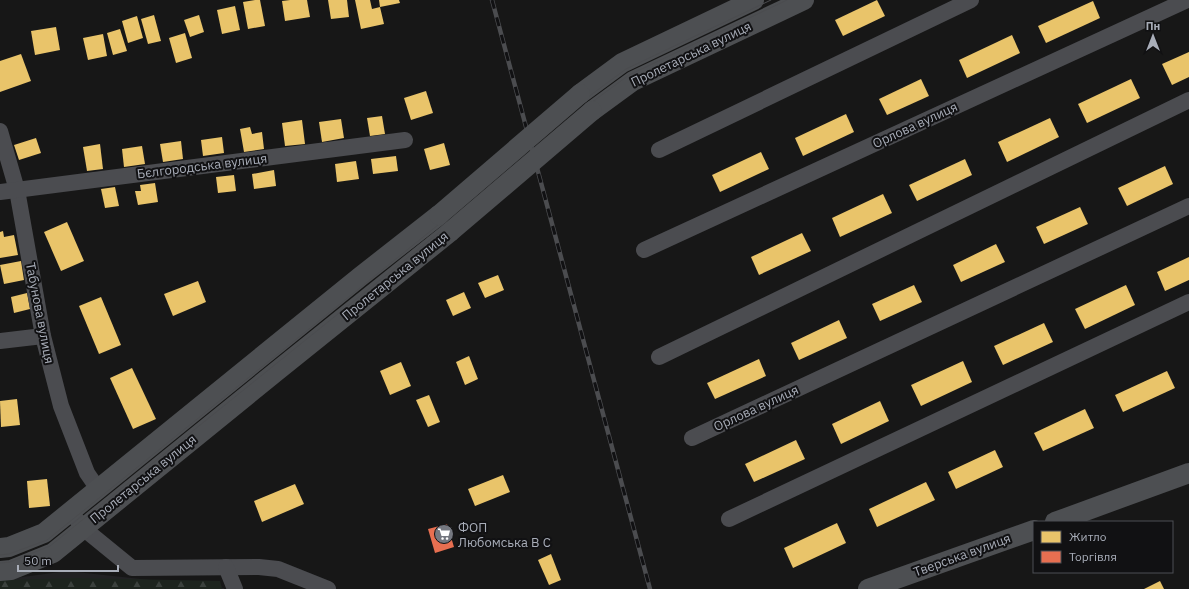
<svg xmlns="http://www.w3.org/2000/svg" width="1189" height="589" font-family="'IBM Plex Sans',sans-serif">
	<style>
		.built { fill: #212123 }
		.forest { fill: url(#forest-firs) }
		.homes { fill: #e9c46a }
		.shops { fill: #e76f51 }
		.lines { fill: none; stroke-linecap: round; stroke-linejoin: round }
		.minor { stroke: #4b4c50; stroke-width: 16 }
		.major { stroke: #4d4f52; stroke-width: 20 }
		.tram { stroke: #4b4c4f; stroke-width: 1 }
		.rail-casing { stroke: #4b4c4f; stroke-width: 4.5 }
		.rail { stroke: #111113; stroke-width: 3; stroke-dasharray: 9; stroke-linecap: butt }
		.major-bridge { stroke: #4d4f52; stroke-width: 20 }
		.labels { text-anchor: middle; dominant-baseline: central; stroke-width: 4; stroke-linejoin: round; paint-order: stroke }
		.street-label { font-size: 13px; fill: #a8adb8; stroke: #111113 }
		.poi-label { font-size: 13px; fill: #a8adb8; stroke: #111113; text-anchor: start }
	</style>
	<defs>
		<pattern id="forest-firs" width="22" height="20" patternUnits="userSpaceOnUse"><rect width="22" height="20" fill="#1d241e"/><path d="M5 1l3.5 6h-7zM16 11l3.5 6h-7z" fill="#3b413d"/></pattern>
	</defs>
	<rect width="100%" height="100%" fill="#171717"/>
	<!-- built -->
	<path class="built" d="M67,571L224,588V589H0V580Z"/>
	<!-- forest -->
	<path class="forest" d="M76,578L220,581L222,589H0V580Z"/>
	<!-- homes -->
	<g class="homes">
		<path d="M255,0H260L265,26L248,29L243,2Z"/>
		<path d="M290,0H307L310,17L285,21L282,1Z"/>
		<path d="M328,0H347L349,17L331,19Z"/>
		<path d="M355,0H370L372,9L380,7L384,24L361,29Z"/>
		<path d="M379,0H399L400,3L380,7Z"/>
		<path d="M877,0L885,16L843,36L835,20Z"/>
		<path d="M1093,1L1100,18L1046,43L1038,26Z"/>
		<path d="M235,6L240,30L222,34L217,10Z"/>
		<path d="M154,15L161,41L148,44L141,19Z"/>
		<path d="M199,15L204,32L190,37L184,20Z"/>
		<path d="M137,16L143,38L128,43L122,21Z"/>
		<path d="M56,27L60,50L35,55L31,31Z"/>
		<path d="M120,29L127,51L113,55L107,33Z"/>
		<path d="M185,33L192,58L176,63L169,38Z"/>
		<path d="M103,34L107,56L88,60L83,38Z"/>
		<path d="M1012,35L1020,53L967,78L959,60Z"/>
		<path d="M1189,52V77L1172,85L1162,64Z"/>
		<path d="M21,54L31,81L0,92V61Z"/>
		<path d="M921,79L929,96L887,115L879,99Z"/>
		<path d="M1131,79L1140,98L1087,123L1078,104Z"/>
		<path d="M426,91L433,113L411,120L404,98Z"/>
		<path d="M846,114L854,132L803,156L795,138Z"/>
		<path d="M382,116L385,134L370,136L367,118Z"/>
		<path d="M1050,118L1059,137L1007,162L998,142Z"/>
		<path d="M341,119L344,138L322,142L319,122Z"/>
		<path d="M302,120L305,144L285,146L282,123Z"/>
		<path d="M250,127L252,134L262,132L264,149L244,152L240,129Z"/>
		<path d="M222,137L224,153L203,156L201,140Z"/>
		<path d="M36,138L41,153L19,160L14,145Z"/>
		<path d="M181,141L183,159L163,162L160,144Z"/>
		<path d="M444,143L450,165L430,170L424,149Z"/>
		<path d="M100,144L103,169L87,171L83,147Z"/>
		<path d="M142,146L145,164L124,167L122,149Z"/>
		<path d="M761,152L769,169L720,192L712,175Z"/>
		<path d="M396,156L398,171L373,174L371,159Z"/>
		<path d="M965,159L972,175L917,201L909,185Z"/>
		<path d="M356,161L359,179L337,182L335,164Z"/>
		<path d="M1165,166L1173,184L1127,206L1118,188Z"/>
		<path d="M274,170L276,186L254,189L252,174Z"/>
		<path d="M234,175L236,191L218,193L216,177Z"/>
		<path d="M155,183L158,202L138,205L135,191H141L140,185Z"/>
		<path d="M115,187L119,206L105,208L101,189Z"/>
		<path d="M883,194L892,213L840,237L832,218Z"/>
		<path d="M1080,207L1088,224L1044,244L1036,227Z"/>
		<path d="M67,222L84,261L61,271L44,232Z"/>
		<path d="M3,231L4,237L14,235L18,255L0,258V232Z"/>
		<path d="M802,233L811,251L759,275L751,257Z"/>
		<path d="M996,244L1005,262L961,282L953,265Z"/>
		<path d="M1189,257V280L1165,291L1157,272Z"/>
		<path d="M21,261L24,280L4,284L0,265Z"/>
		<path d="M498,275L504,290L485,298L478,283Z"/>
		<path d="M198,281L206,302L173,316L164,294Z"/>
		<path d="M914,285L922,302L880,321L872,304Z"/>
		<path d="M1126,285L1135,305L1085,329L1075,309Z"/>
		<path d="M464,292L471,308L453,316L446,300Z"/>
		<path d="M27,293L30,309L14,313L11,297Z"/>
		<path d="M101,297L121,345L99,354L79,306Z"/>
		<path d="M839,320L847,338L799,360L791,343Z"/>
		<path d="M1044,323L1053,342L1003,365L994,346Z"/>
		<path d="M469,356L478,379L465,385L456,362Z"/>
		<path d="M759,359L766,376L715,399L707,383Z"/>
		<path d="M963,361L972,382L921,406L911,385Z"/>
		<path d="M401,362L411,386L390,395L380,371Z"/>
		<path d="M132,368L156,419L133,429L110,378Z"/>
		<path d="M1167,371L1175,388L1123,412L1115,395Z"/>
		<path d="M429,395L440,422L428,427L416,400Z"/>
		<path d="M17,399L20,425L1,427L0,401Z"/>
		<path d="M880,401L889,421L841,444L832,424Z"/>
		<path d="M1085,409L1094,428L1043,451L1034,433Z"/>
		<path d="M796,440L805,459L754,482L745,464Z"/>
		<path d="M995,450L1003,467L956,489L948,472Z"/>
		<path d="M503,475L510,492L475,506L468,489Z"/>
		<path d="M47,479L50,506L29,508L27,481Z"/>
		<path d="M926,482L935,500L877,527L869,509Z"/>
		<path d="M295,484L304,504L262,522L254,501Z"/>
		<path d="M837,523L846,543L793,568L784,548Z"/>
		<path d="M551,554L561,580L549,585L538,560Z"/>
		<path d="M1160,581L1164,589H1144Z"/>
	</g>
	<!-- shops -->
	<path class="shops" d="M447,524L454,547L435,553L428,529Z"/>
	<g class="lines">
		<!-- minor -->
		<g class="minor">
			<path d="M0,131L17,190L43,336L61,406L87,473L98,489"/>
			<path d="M659,150L971,0"/>
			<path d="M0,192L405,140"/>
			<path d="M644,250L1187,0"/>
			<path d="M0,341L43,336"/>
			<path d="M659,357L1189,100"/>
			<path d="M692,438L1189,206"/>
			<path d="M729,519L1189,302"/>
			<path d="M77,520L83,528L132,568L259,567L278,569L328,589"/>
			<path d="M226,567L235,589"/>
		</g>
		<!-- major -->
		<g class="major">
			<path d="M580,94L622,63L754,0"/>
			<path d="M592,111L633,81L804,0"/>
			<path d="M1055,522L1189,473"/>
			<path d="M0,548L9,547L44,533L361,276L439,215"/>
			<path d="M0,571L11,570L53,553L277,371L450,232"/>
			<path d="M868,589L1034,530"/>
		</g>
		<!-- tram -->
		<g class="tram">
			<path d="M0,555L9,554L47,540L443,221L584,100L626,69L771,0"/>
			<path d="M0,563L10,562L50,546L447,226L588,105L629,75L787,0"/>
		</g>
		<!-- rail casing -->
		<g class="rail-casing">
			<path id="rail" d="M492,0L650,589"/>
		</g>
		<!-- rail -->
		<use href="#rail" class="rail"/>
		<!-- major-bridge -->
		<g class="major-bridge">
			<path d="M439,215L580,94"/>
			<path d="M450,232L592,111"/>
		</g>
	</g>
	<!-- icons -->
	<defs>
		<g id="supermarket-disc" transform="scale(1)"><circle r="9.5" fill="#757880" stroke="#111113"/><path d="M-6-5.5h2.5l.6 2H6L4.5 2H-2.5L-4.4-4H-6ZM-1.5 3.2a1.3 1.3 0 1 0 .1 0ZM3 3.2a1.3 1.3 0 1 0 .1 0Z" fill="#fff"/></g>
	</defs>
	<g fill-rule="evenodd">
		<use href="#supermarket-disc" x="444" y="534"/>
	</g>
	<g class="labels">
		<!-- street labels -->
		<g class="street-label">
			<text transform="translate(691 54) rotate(-26)">Пролетарська вулиця</text>
			<text transform="translate(915 125) rotate(-25)">Орлова вулиця</text>
			<text transform="translate(202 166) rotate(-7)">Бєлгородська вулиця</text>
			<text transform="translate(395 276) rotate(-39)">Пролетарська вулиця</text>
			<text transform="translate(40 313) rotate(79)">Табунова вулиця</text>
			<text transform="translate(756 408) rotate(-25)">Орлова вулиця</text>
			<text transform="translate(143 479) rotate(-39)">Пролетарська вулиця</text>
			<text transform="translate(962 555) rotate(-20)">Тверська вулиця</text>
		</g>
		<!-- poi labels -->
		<g class="poi-label">
			<text x="458" y="527">ФОП<tspan x="458" dy="15">Любомська В С</tspan></text>
		</g>
	</g>
	<!-- legend -->
	<rect x="1033" y="521" width="140" height="52" fill="#111113" stroke="#4d4f55"/>
	<rect x="1041" y="531" width="20" height="12" fill="#e9c46a" stroke="#4d4f55"/>
	<text x="1069" y="541" font-size="12" fill="#a8adb8">Житло</text>
	<rect x="1041" y="551" width="20" height="12" fill="#e76f51" stroke="#4d4f55"/>
	<text x="1069" y="561" font-size="12" fill="#a8adb8">Торгівля</text>
	<!-- north arrow -->
	<g transform="translate(1153 36)" stroke="#111113" stroke-width="3" paint-order="stroke">
	<path d="M0-3L7 15L0 10L-7 15Z" fill="#a8adb8"/>
	<text y="-6" font-size="11" font-weight="bold" text-anchor="middle" fill="#a8adb8">Пн</text>
	</g>
	<!-- scale -->
	<path d="M18 565v6h100v-6" fill="none" stroke="#a8adb8" stroke-width="2"/>
	<text x="24" y="565" font-size="12" fill="#a8adb8" stroke="#111113" stroke-width="3" paint-order="stroke">50 m</text>
</svg>
